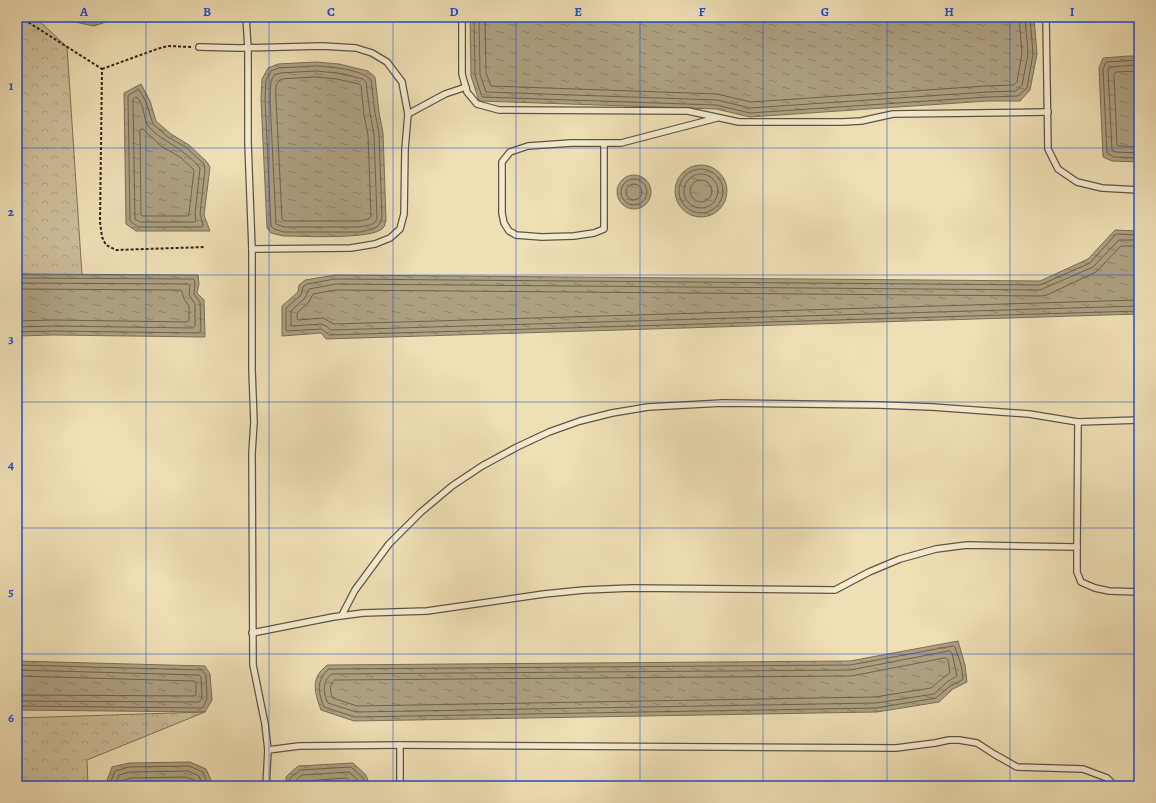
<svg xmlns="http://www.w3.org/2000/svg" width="1156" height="803" font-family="Alegreya,serif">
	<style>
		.forest { fill: url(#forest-crowns); stroke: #7d725b }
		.water { fill: url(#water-ripples); stroke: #796f58 }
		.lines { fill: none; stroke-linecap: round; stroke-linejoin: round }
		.shore { stroke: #6c624e; stroke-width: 1 }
		.lane-casing { stroke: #5d5442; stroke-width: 8 }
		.path { stroke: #2c251b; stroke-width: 2; stroke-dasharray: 3 2; stroke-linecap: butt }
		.lane { stroke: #f5eacf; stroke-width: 5.5 }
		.grid { fill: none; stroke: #1d4ed8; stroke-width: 1; stroke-opacity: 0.55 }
		.neatline { fill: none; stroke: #1d4ed8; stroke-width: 1.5 }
		.grid-label { font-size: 13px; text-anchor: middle; font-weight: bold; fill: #1d4ed8 }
	</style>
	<defs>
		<pattern id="forest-crowns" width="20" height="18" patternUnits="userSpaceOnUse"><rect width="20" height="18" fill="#cebf9b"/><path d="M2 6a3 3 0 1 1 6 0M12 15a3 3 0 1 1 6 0" fill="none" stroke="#b1a485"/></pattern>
		<pattern id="water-ripples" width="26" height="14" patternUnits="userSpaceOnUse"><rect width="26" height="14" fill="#ada081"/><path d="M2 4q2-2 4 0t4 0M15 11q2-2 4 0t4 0" fill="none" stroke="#8d8269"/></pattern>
	</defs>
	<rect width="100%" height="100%" fill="#efdfb5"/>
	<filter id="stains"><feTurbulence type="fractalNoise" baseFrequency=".005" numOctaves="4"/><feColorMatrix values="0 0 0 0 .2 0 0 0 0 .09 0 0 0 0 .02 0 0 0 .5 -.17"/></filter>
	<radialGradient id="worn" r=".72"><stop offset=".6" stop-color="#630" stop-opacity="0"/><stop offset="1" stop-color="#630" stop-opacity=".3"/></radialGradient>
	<!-- forest -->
	<g class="forest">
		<path d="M17,17H35L67,47L82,275L17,274Z"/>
		<path d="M205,712L87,760L88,786H17V718Z"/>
	</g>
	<!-- water -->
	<g class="water">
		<path d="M54,17H121L94,26L56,18Z"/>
		<path d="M470,17H1034L1037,54L1030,90L1020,101H987L750,117L716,109L479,101L471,76Z"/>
		<path d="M1128,56H1139V162L1112,161L1103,157L1099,68L1103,58Z"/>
		<path d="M316,62L339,64L368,71L375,77L379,112L383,133L386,219C386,221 385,226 383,228C373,240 301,236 283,236L271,233L267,228L261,99L262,79L268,68L278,64Z"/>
		<path d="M141,84L150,101L156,121L171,134L189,145L207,162L210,167L204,215L210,231H136L126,224L124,93Z"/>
		<circle cx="701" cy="191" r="26"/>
		<circle cx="634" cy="192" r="17"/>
		<path d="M1115,230L1139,231V314L326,339L321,333L282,336V306L298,292L299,285L305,280L335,275L1040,281L1088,259Z"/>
		<path d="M17,274L198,275L199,284L197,293L204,300L205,337L54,335L17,336Z"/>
		<path d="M958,641L965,665L967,682L953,689L939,702L877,712L354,721L321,710C317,699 312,686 318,675C320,671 324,668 327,665L850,661Z"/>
		<path d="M17,661L205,666L210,674L212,700L205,712L17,710Z"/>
		<path d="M190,762L206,769L211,780L209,786H105L112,767L129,763Z"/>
		<path d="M353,763L366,775L370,786H286V777L298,766Z"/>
	</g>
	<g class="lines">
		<!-- shore -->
		<g class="shore">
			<path d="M474,17L475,75L482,97L716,105L750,113L987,97L1018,96L1027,88L1033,54L1030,17"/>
			<path d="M479,17L480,74L486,92L717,100L750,108L987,92L1016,91L1022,85L1028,54L1025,17"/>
			<path d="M485,17L486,73L491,86L717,94L751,102L986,86L1013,85L1017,82L1022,53L1019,17"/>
			<path d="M1139,60L1106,62L1103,69L1107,153L1114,157L1139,158"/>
			<path d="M1139,65L1110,67L1108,70L1112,150L1115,152L1139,153"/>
			<path d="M316,66C331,67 361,69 371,80L375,113L379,133L382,218L379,225L373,229L360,232H284L274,229L271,226L265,99L266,80L271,71L279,68Z"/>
			<path d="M316,71L338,73L363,79L366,82L370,114L374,134L377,218C375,226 367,225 359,227H284L276,224L270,99L271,81L274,75L281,73Z"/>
			<path d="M1139,71L1116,72L1114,74L1117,145L1119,146L1139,147"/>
			<path d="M316,77L337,79L359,84L361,86L364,115L368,135L371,216L369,219L359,221H285L282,219L276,99C276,92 274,82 282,79Z"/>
			<path d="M138,90L140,91L146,102L153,124L168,137L187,148L204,164L205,169L200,214L203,225L202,227H138L130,221L128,96L129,95Z"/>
			<path d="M136,97C146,103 142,119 149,127C160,139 173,144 184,153C190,157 195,162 200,168L195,214L196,220L195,222H140L135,219L133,100Z"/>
			<path d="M141,129H143L161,146L180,157L194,170L189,214L188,216H143L141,215L140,131Z"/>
			<circle cx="701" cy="191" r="22"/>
			<circle cx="701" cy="191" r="17"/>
			<circle cx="634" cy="192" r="13"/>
			<circle cx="701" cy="191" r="11"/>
			<circle cx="634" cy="192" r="8"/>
			<path d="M1139,235L1116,234L1090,263L1040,285L335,279L307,284L303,287L301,295L286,308V330L287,331L321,329L323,330L329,335L1139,311"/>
			<path d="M1139,240H1119L1093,267L1040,290L336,284L309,289L305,298L291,311V324L292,326L321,324L326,326L331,330L1139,306"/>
			<path d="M1139,246H1121L1096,272L1047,295L1041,296L336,290L313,294L309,302L297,313V318L298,320L323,318L334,324L1139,300"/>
			<path d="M17,278L194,279L195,283L194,294L200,302L201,331L199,333L54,331L17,332"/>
			<path d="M17,283L188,284L190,286L189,295L195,304V326L193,328L54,326L17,327"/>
			<path d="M17,289L181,290L182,292L184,299L189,306V320L187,322L54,320L17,321"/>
			<path d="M954,646L955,647L961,665L963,678L962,680L950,686L936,698L876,708L355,717L324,707C318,693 316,679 329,669L850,665Z"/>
			<path d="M950,651L952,653L957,676L947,682L934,694L876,703L356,712L328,703C323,693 322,681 332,674L850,670Z"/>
			<path d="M946,658L948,660L950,673L943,678L931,688L875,697L357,706L333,698C330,693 329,684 334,680L851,676Z"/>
			<path d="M17,665L202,670L206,675L207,699L203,707L202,708L17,706"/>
			<path d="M17,670L199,675L201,677L202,698L199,702L17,701"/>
			<path d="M17,676L194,681L196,682V695L194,696L17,695"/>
			<path d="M109,786L115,771L129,767L189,766L203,772L206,780V786"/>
			<path d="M115,786L119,775L130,772L188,771L199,776L201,781V786"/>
			<path d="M121,786L124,780L131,778L186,777L194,780L195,786"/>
			<path d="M289,786L290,778L300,770L351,767L363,778L366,786"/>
			<path d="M295,786V781L302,775L349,772L358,780L361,786"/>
			<path d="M301,786V784L305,781L347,778L353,784L354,786"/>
		</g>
		<!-- lane casing -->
		<g class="lane-casing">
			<g id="lane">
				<path d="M246,17L248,48V143L252,249V370L254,422L252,453L253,665L265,724L268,750L266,786"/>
				<path d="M462,17V74L467,92L477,104L499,110L688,111L739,122H843L861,121L893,114L1048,112"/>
				<path d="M1046,17L1048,149L1058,169L1077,182L1102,188L1139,190"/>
				<path d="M199,47L239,48L322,46L356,48L372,53L387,62L402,82L408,114L405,149L404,214L400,229L390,238L375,244L351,248L252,249"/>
				<path d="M408,114L445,94L466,87"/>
				<path d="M604,143V229L594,233L574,236L542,237L516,235L509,231L504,223L502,213V162L510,152L528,146L571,143H621L717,118"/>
				<path d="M1077,547L1078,422L1139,420"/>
				<path d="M342,615L355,590L389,544L421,512L452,486L482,466L517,447L549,432L580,421L612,413L648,407L723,403L879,405L932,407L1029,414L1078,422"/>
				<path d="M252,633L333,617L363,613L427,611L544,594L584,590L632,588L835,590L869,572L900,559L936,549L967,545L1077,547V572L1081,582L1095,588L1109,591L1139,592"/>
				<path d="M400,745V786"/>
				<path d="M268,750L299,746L400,745L896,748L935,743L949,740H959L977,743L994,754L1017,767L1083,769L1107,778L1115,786"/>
			</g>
		</g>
		<!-- path -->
		<g class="path">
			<path d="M20,17L102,69L100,222L102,237L106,245L116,250L205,247"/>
			<path d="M102,69L157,49L168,46L191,47"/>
		</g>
		<!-- lane -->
		<use href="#lane" class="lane"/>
	</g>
	<!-- grid -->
	<path class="grid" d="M146,17V786M269,17V786M393,17V786M516,17V786M640,17V786M763,17V786M887,17V786M1010,17V786M17,148H1139M17,275H1139M17,402H1139M17,528H1139M17,654H1139"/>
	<!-- margin -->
	<rect width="1156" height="803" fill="none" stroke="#efdfb5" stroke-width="44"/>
	<rect x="22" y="22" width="1112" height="759" class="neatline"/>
	<g class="grid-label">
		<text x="84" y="16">A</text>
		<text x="207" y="16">B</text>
		<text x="331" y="16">C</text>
		<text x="454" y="16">D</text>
		<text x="578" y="16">E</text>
		<text x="702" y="16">F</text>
		<text x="825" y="16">G</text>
		<text x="949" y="16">H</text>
		<text x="1072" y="16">I</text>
		<text x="11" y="90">1</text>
		<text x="11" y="216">2</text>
		<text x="11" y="343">3</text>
		<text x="11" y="469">4</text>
		<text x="11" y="596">5</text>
		<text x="11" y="722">6</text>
	</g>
	<rect width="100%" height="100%" filter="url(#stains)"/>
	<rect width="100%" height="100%" fill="url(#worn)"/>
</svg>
